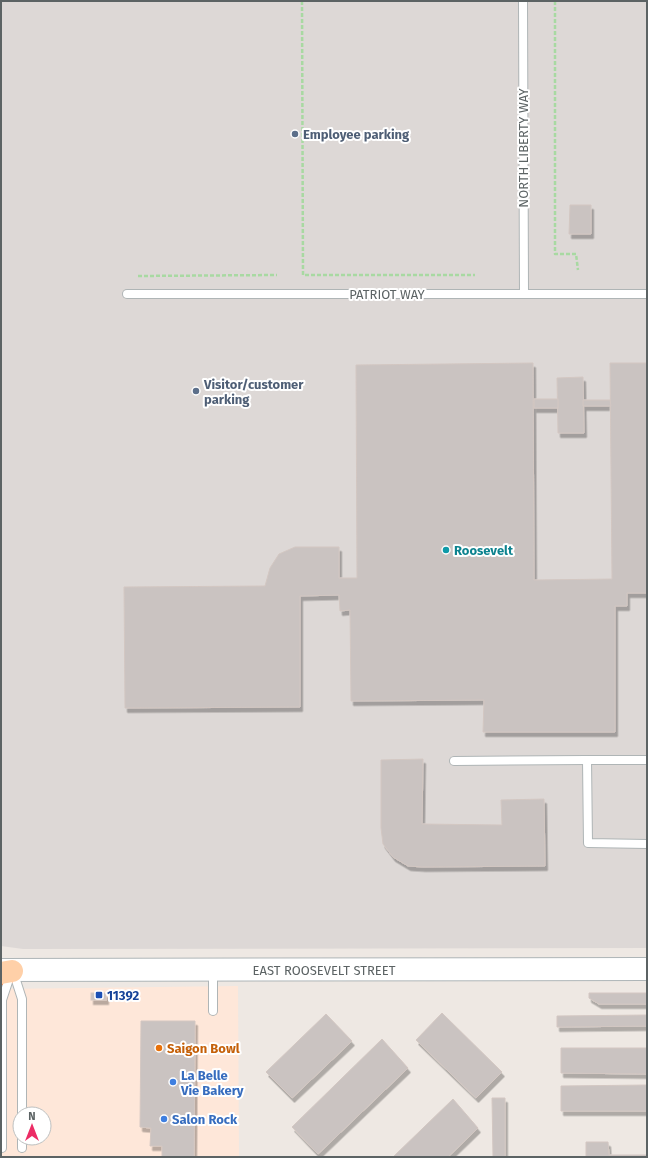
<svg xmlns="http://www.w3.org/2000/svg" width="648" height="1158" font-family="'Fira Sans',sans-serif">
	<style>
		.commercial { fill: #fee7d9; fill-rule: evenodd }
		.industrial { fill: #ddd8d6 }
		.building { fill: #cac3c1; stroke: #d3c7c2; filter: url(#shadow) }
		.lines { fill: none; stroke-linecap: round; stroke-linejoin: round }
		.lane-casing { stroke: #afb5b6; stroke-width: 10 }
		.secondary-casing { stroke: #aeb5b7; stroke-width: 24 }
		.primary-casing { stroke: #f48d57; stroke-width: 24 }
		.path { stroke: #a8d9a2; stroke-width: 2.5; stroke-dasharray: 4 2; stroke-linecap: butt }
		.lane { stroke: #fff; stroke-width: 8 }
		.secondary { stroke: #fff; stroke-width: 22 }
		.primary { stroke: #ffd0a8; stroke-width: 22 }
		.service-dot { fill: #5c6f8a; stroke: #fff; stroke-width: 1.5 }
		.culture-dot { fill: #0f9aa8; stroke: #fff; stroke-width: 1.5 }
		.transit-dot { fill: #1a4fb4; stroke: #fff; stroke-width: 1.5 }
		.food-dot { fill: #e8710a; stroke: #fff; stroke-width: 1.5 }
		.shop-dot { fill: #3f7fe0; stroke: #fff; stroke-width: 1.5 }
		.labels { text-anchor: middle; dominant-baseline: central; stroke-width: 4; stroke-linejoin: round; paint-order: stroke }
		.service-label { font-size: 13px; font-weight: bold; fill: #4e5e75; stroke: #fff; text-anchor: start }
		.street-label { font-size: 13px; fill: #5c6364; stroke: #fff }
		.culture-label { font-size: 13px; font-weight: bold; fill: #0d838f; stroke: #fff; text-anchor: start }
		.transit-label { font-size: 13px; font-weight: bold; fill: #164399; stroke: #fff; text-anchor: start }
		.food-label { font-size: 13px; font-weight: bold; fill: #c56008; stroke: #fff; text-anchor: start }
		.shop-label { font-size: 13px; font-weight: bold; fill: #366cbe; stroke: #fff; text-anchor: start }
	</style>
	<defs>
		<filter id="shadow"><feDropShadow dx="2.5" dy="4.5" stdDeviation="0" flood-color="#0004"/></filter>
	</defs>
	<rect width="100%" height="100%" fill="#eee8e3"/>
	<!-- commercial -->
	<path class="commercial" d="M238,986L239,1157H1V989ZM20,1114H44V1138H20Z"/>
	<!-- industrial -->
	<path class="industrial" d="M1,1H647V948L23,949L1,946Z"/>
	<!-- building -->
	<g class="building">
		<path d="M570,205H591V234H569Z"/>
		<path d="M533,363L534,580L612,579L610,363H647V593H627V606H615V732H483L484,700L351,701L350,610L340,611L339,595L300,596V707L125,708L124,587L265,586L270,568L279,554L295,547H339V578H357L356,365Z"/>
		<path d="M583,377L584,433H558L557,378Z"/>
		<rect x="534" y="399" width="24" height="9"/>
		<path d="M583,400H610L611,406H583Z"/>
		<path d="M423,759L422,824L502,825L501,800L544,799L545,866L423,867L408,866L393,857L383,844L381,828V760Z"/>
		<rect x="91" y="993" width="15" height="7"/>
		<path d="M589,993H647V1004H599L589,998Z"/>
		<path d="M442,1013L502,1072L476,1098L416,1040Z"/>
		<path d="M326,1014L352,1041L292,1098L266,1072Z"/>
		<path d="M647,1015V1026L557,1027V1016Z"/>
		<path d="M141,1021H195L194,1157H162V1146H150L151,1128L140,1127Z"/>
		<path d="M382,1039L408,1068L318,1154L292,1127Z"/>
		<path d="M561,1048H647V1074L561,1073Z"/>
		<path d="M647,1085V1111H561V1086Z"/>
		<path d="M492,1098H505V1157H493Z"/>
		<path d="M453,1099L478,1128L448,1157H393Z"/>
		<path d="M586,1142H608L609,1155H647V1157H586Z"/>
	</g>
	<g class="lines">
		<!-- lane casing -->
		<g class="lane-casing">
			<g id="lane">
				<path d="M523,1L524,294"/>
				<path d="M127,294H647"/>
				<path d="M647,760H587L588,843L647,844"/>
				<path d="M454,761L587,760"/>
				<path d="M213,970V1011"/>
				<path d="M13,971L22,999V1114"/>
				<path d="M22,1138V1148"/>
				<path d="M2,1148V1000L11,973"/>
			</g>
		</g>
		<!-- secondary casing -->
		<g class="secondary-casing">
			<path id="secondary" d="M1,970L647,969"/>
		</g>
		<!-- primary casing -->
		<g class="primary-casing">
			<path id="primary" d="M1,973L12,971"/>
		</g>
		<!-- path -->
		<g class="path">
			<path d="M302,1L303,275H475"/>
			<path d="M555,1V254H576L578,270"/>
			<path d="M138,276L277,275"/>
		</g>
		<!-- lane -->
		<use href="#lane" class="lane"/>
		<!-- secondary -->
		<use href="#secondary" class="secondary"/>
		<!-- primary -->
		<use href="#primary" class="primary"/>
	</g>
	<!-- markers -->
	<g class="service-dot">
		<circle cx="295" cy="134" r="4"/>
		<circle cx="196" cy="391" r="4"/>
	</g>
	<circle class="culture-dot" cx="446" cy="550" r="4"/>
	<rect class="transit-dot" x="95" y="991" width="8" height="8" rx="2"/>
	<circle class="food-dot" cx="159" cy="1048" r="4"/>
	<g class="shop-dot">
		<circle cx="173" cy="1082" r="4"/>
		<circle cx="164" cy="1119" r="4"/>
	</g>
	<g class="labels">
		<!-- service labels -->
		<g class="service-label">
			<text x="303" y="134">Employee parking</text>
			<text x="204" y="384">Visitor/customer<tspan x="204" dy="15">parking</tspan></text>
		</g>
		<!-- street labels -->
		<g class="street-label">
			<text transform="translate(523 148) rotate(-90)">NORTH LIBERTY WAY</text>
			<text x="387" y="294">PATRIOT WAY</text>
			<text x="324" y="970">EAST ROOSEVELT STREET</text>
		</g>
		<!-- culture labels -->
		<g class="culture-label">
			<text x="454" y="550">Roosevelt</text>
		</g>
		<!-- transit labels -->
		<g class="transit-label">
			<text x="107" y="995">11392</text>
		</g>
		<!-- food labels -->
		<g class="food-label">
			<text x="167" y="1048">Saigon Bowl</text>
		</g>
		<!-- shop labels -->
		<g class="shop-label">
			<text x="181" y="1075">La Belle<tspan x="181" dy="15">Vie Bakery</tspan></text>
			<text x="172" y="1119">Salon Rock</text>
		</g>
	</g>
	<!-- border -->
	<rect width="648" height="1158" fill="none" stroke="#5c6364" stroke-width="4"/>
	<!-- north arrow -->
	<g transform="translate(32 1126)"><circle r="19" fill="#ffffff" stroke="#bec1c1"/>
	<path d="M0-3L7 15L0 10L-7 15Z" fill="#ec2c65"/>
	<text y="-6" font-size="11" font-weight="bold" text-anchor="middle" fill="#5c6364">N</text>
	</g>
</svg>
